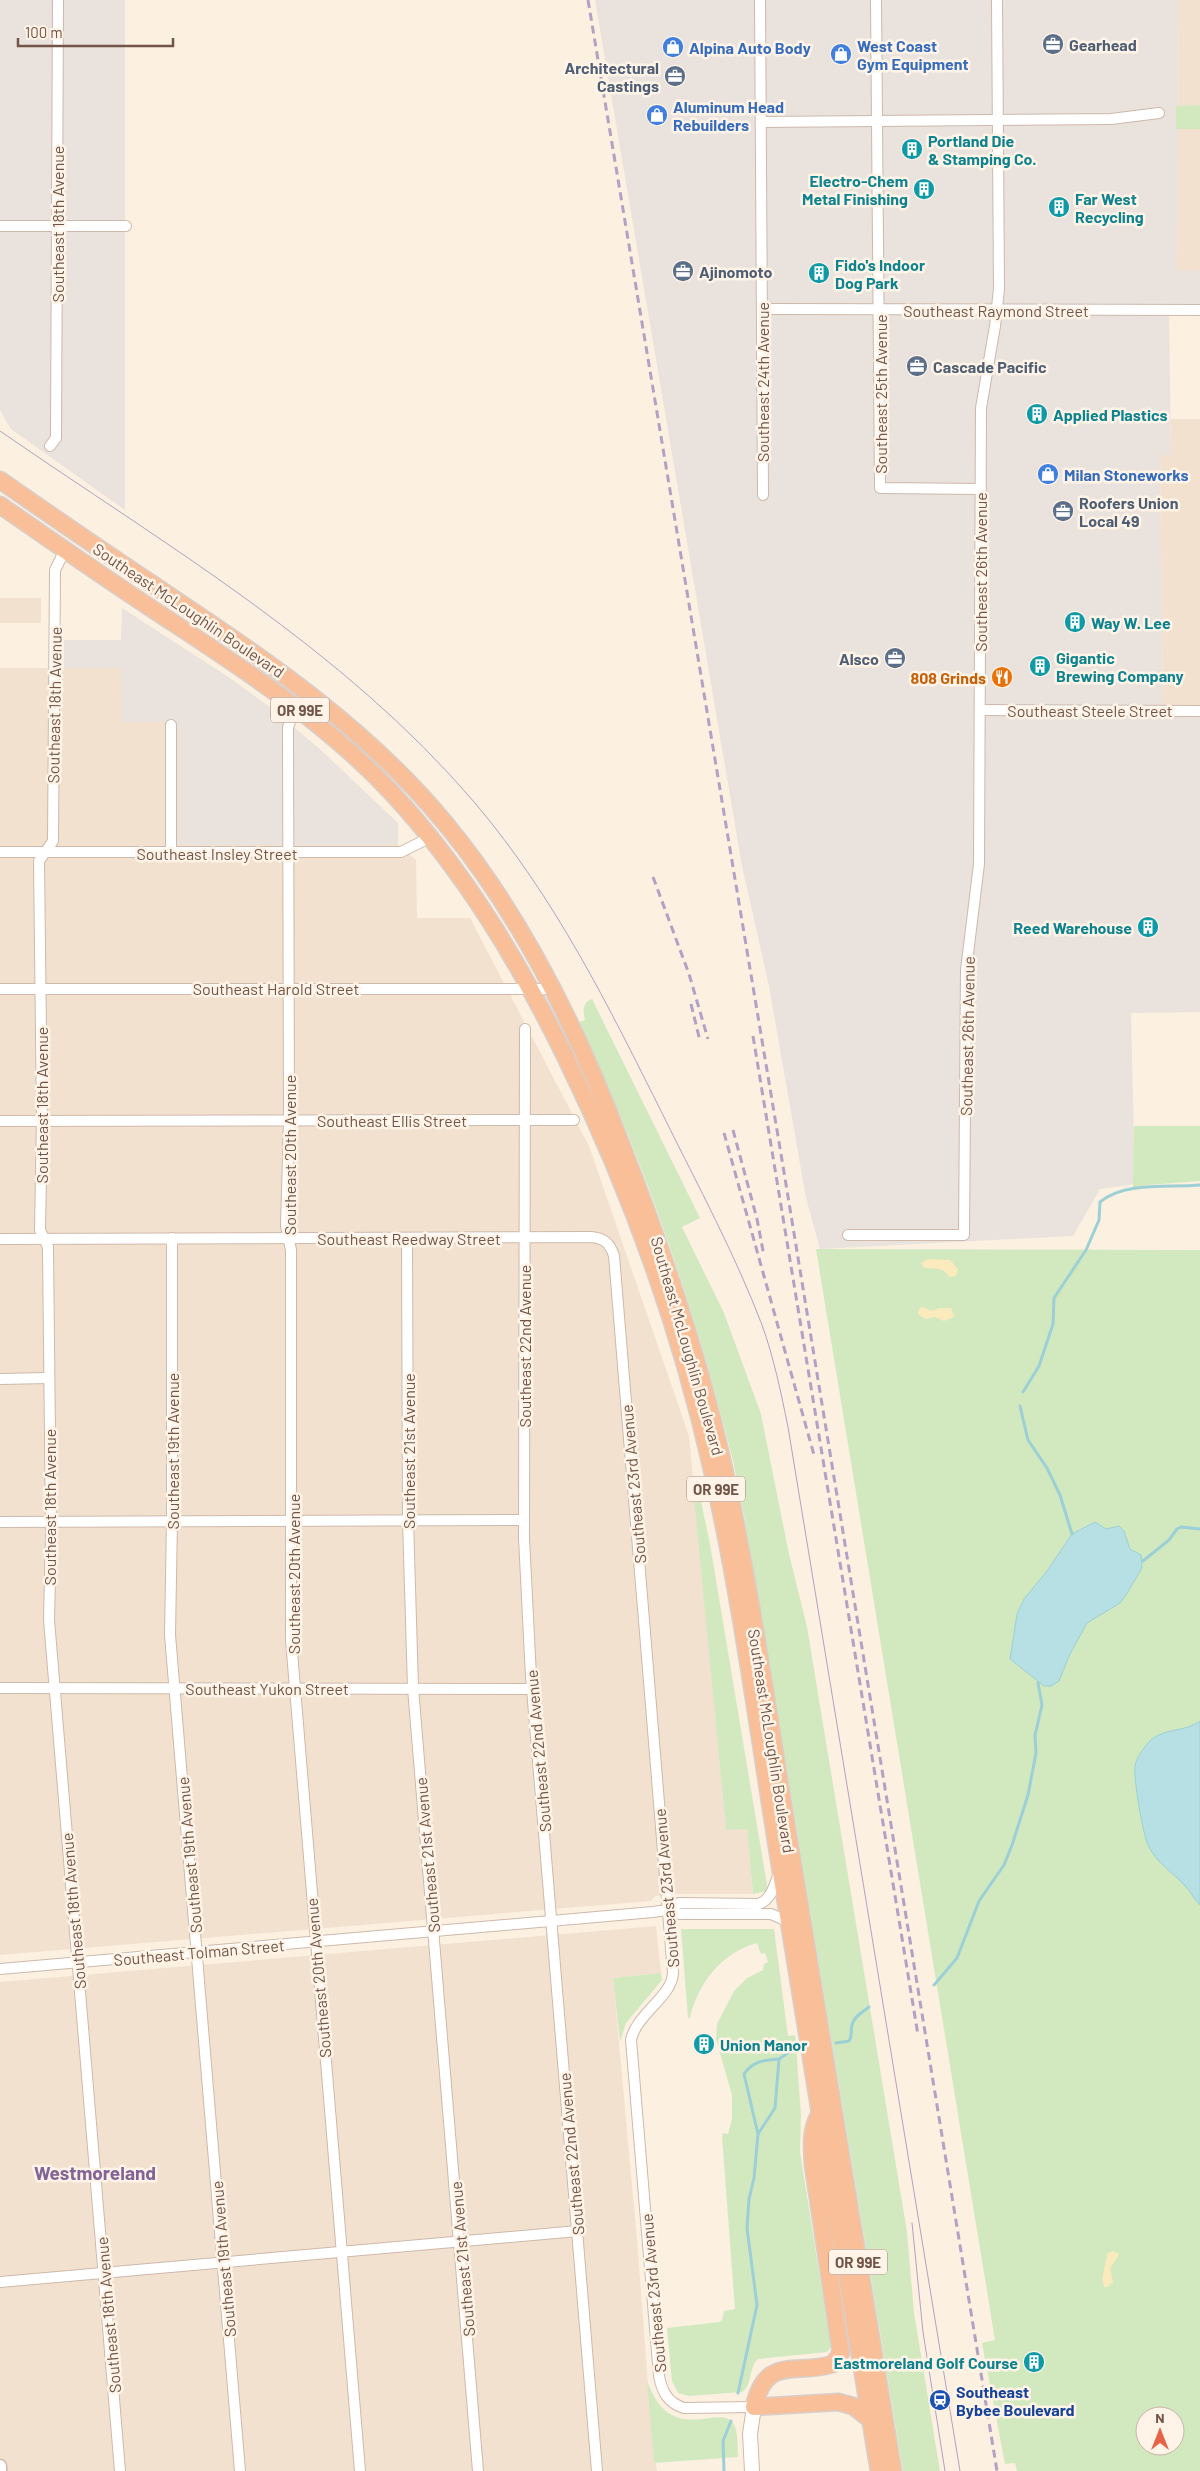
<svg xmlns="http://www.w3.org/2000/svg" width="1200" height="2471" font-family="Barlow,sans-serif">
	<style>
		.residential { fill: #f3e1cf }
		.industrial { fill: #eae2dc }
		.green { fill: #d2e9c0; fill-rule: evenodd }
		.sand { fill: #fbeabc }
		.water { fill: #b6e0e4; stroke: #9cd0d6 }
		.lines { fill: none; stroke-linecap: round; stroke-linejoin: round }
		.stream { stroke: #9cd0d6; stroke-width: 3 }
		.minor-casing { stroke: #ceb9ab; stroke-width: 12 }
		.tertiary-casing { stroke: #ceb9ab; stroke-width: 15 }
		.secondary-casing { stroke: #d1b9a8; stroke-width: 16 }
		.trunk-casing { stroke: #d8cfcc; stroke-width: 19 }
		.minor { stroke: #fff; stroke-width: 10 }
		.tertiary { stroke: #fff; stroke-width: 12 }
		.secondary { stroke: #fff; stroke-width: 14 }
		.trunk { stroke: #f8bf99; stroke-width: 16 }
		.tram { stroke: #b2a1c4; stroke-width: 1 }
		.rail { stroke: #b2a1c4; stroke-width: 3; stroke-dasharray: 8 5; stroke-linecap: butt }
		.labels { text-anchor: middle; dominant-baseline: central; stroke-width: 5; stroke-linejoin: round; paint-order: stroke }
		.shield { fill: #fff4e7; stroke: #9c8578; stroke-width: 1 }
		.shield-label { font-size: 15px; font-weight: bold; fill: #725548 }
		.service-label { font-size: 16px; font-weight: bold; fill: #4e5e75; stroke: #fff4e7; text-anchor: start }
		.shop-label { font-size: 16px; font-weight: bold; fill: #366cbe; stroke: #fff4e7; text-anchor: start }
		.culture-label { font-size: 16px; font-weight: bold; fill: #0d838f; stroke: #fff4e7; text-anchor: start }
		.street-label { font-size: 16px; fill: #725548; stroke: #fff4e7 }
		.food-label { font-size: 16px; font-weight: bold; fill: #c56008; stroke: #fff4e7; text-anchor: end }
		.transit-label { font-size: 16px; font-weight: bold; fill: #164399; stroke: #fff4e7; text-anchor: start }
		.quarter-label { font-size: 19px; font-weight: bold; fill: #836496; stroke: #fff4e7 }
	</style>
	<rect width="100%" height="100%" fill="#fcf0e1"/>
	<!-- residential -->
	<g class="residential">
		<path d="M1179,0H1200V271H1177Z"/>
		<path d="M1171,419H1200V710H1163L1160,455H1171Z"/>
		<rect x="0" y="598" width="41" height="25"/>
		<path d="M0,668H121L170,722V845H398L416,860L417,918H470L589,1146L689,1436L726,1829H747L753,1894H678L655,1896L651,1901L0,1955Z"/>
		<path d="M656,1926L661,1973L613,1978L637,2240L654,2463H656L657,2471H0V1982Z"/>
	</g>
	<!-- industrial -->
	<g class="industrial">
		<path d="M0,0H125V510L11,429L0,410Z"/>
		<path d="M595,0H1179L1177,270L1200,271V311H1169L1171,455H1160L1163,710H1200V1012L1131,1013L1135,1184L1100,1189L1073,1236L820,1249L806,1198L769,986L742,866Z"/>
		<path d="M122,608L230,678L271,708L322,751L398,823V845H170V722H122L121,668H64V640H121Z"/>
	</g>
	<!-- green -->
	<g class="green">
		<path d="M1200,105V129H1176V106Z"/>
		<path d="M592,999L700,1218L682,1227L724,1313L761,1414L789,1554L807,1627L907,2232L914,2313L940,2471H903L754,1572C747,1534 741,1495 732,1457C695,1309 644,1161 579,1022L585,1020C583,1012 582,1002 592,999Z"/>
		<path d="M1134,1126H1200V1181L1147,1185L1133,1189Z"/>
		<path d="M816,1249L1200,1250V2471H1017L1015,2463L1005,2464L982,2343L995,2340ZM1145,2416H1175V2446H1145Z"/>
		<path d="M693,1487H698L710,1544L768,1891L753,1894L747,1829L726,1830Z"/>
		<path d="M681,1929H774L788,2036L795,2035L796,2044L801,2116L800,2152L831,2347L827,2352L758,2359C748,2368 753,2386 742,2392L689,2396L678,2393L672,2381L667,2328L719,2322L722,2320L724,2311L735,2309L722,2137L723,2133L728,2134L732,2119V2095L716,2039L717,2024L734,1991L747,1978L763,1970L764,1964L768,1962L765,1953L761,1954L757,1943C723,1952 698,1982 690,2018H688Z"/>
		<path d="M661,1973L662,1980L626,2023L620,2042L613,1978Z"/>
		<path d="M647,2381C671,2448 719,2403 733,2423C739,2431 737,2448 738,2457L654,2463Z"/>
	</g>
	<!-- sand -->
	<g class="sand">
		<path d="M928,1259L950,1260L958,1269L956,1276L949,1277C942,1264 933,1271 923,1267L921,1263Z"/>
		<path d="M922,1307L932,1311L939,1308H951L954,1317L944,1321L935,1317L925,1319L918,1314L919,1309Z"/>
		<path d="M1113,2251L1119,2254L1110,2269L1113,2282L1107,2287H1105C1099,2279 1107,2264 1107,2254Z"/>
	</g>
	<!-- water -->
	<g class="water">
		<path d="M1095,1522L1106,1529L1119,1526L1124,1531L1130,1549L1141,1555L1142,1568L1126,1595L1120,1603L1087,1623L1070,1654L1059,1681L1051,1686H1044L1010,1659L1017,1614L1024,1599L1047,1571L1072,1534Z"/>
		<path d="M1200,1721V1905C1194,1900 1192,1893 1186,1887C1173,1872 1157,1864 1148,1845C1143,1835 1133,1776 1135,1766C1136,1758 1143,1749 1148,1743C1162,1727 1184,1733 1200,1721Z"/>
	</g>
	<g class="lines">
		<!-- stream -->
		<g class="stream">
			<path d="M1023,1392L1039,1366L1053,1324L1054,1298L1086,1250L1099,1220L1100,1202C1126,1181 1169,1188 1200,1185"/>
			<path d="M1020,1406L1028,1440L1047,1468L1060,1495L1072,1534"/>
			<path d="M1143,1561L1169,1540L1177,1529L1181,1527L1200,1529"/>
			<path d="M934,1985L957,1958L979,1901L1004,1865L1012,1845L1028,1795L1036,1753L1035,1735L1042,1705L1038,1683"/>
			<path d="M836,2043L849,2041C853,2035 850,2032 852,2025C853,2017 863,2012 869,2007"/>
			<path d="M758,2134L744,2074C753,2061 764,2060 779,2059"/>
			<path d="M738,2393L757,2305L747,2228L749,2199L754,2178L758,2134L775,2108L779,2059L794,2049"/>
			<path d="M724,2471L723,2441L731,2421"/>
		</g>
		<!-- minor casing -->
		<g class="minor-casing">
			<g id="minor">
				<path d="M760,0L763,495"/>
				<path d="M876,0L880,488L981,489"/>
				<path d="M761,122L1111,119L1159,113"/>
				<path d="M0,226H126"/>
				<path d="M762,309L1200,310"/>
				<path d="M50,446L56,438L58,0"/>
				<path d="M65,550L55,570L53,841L39,861L42,1120L40,1230L48,1247L51,1534L49,1620L120,2471"/>
				<path d="M295,706L288,728L289,1121L286,1226L291,1250V1640L360,2471"/>
				<path d="M980,710L1200,711"/>
				<path d="M0,852H401L431,837"/>
				<path d="M171,853V725"/>
				<path d="M0,989H552"/>
				<path d="M525,1029L524,1538L531,1677L597,2471"/>
				<path d="M0,1121L574,1120"/>
				<path d="M848,1235H964L966,970L979,864L981,408L995,326L999,289L997,0"/>
				<path d="M172,1238V1520L170,1635L240,2471"/>
				<path d="M407,1238L408,1520L413,1688L478,2471"/>
				<path d="M0,1239L591,1237C604,1238 610,1243 614,1256L673,1973C672,1997 636,2014 631,2040L659,2376C662,2392 668,2403 684,2408L754,2407"/>
				<path d="M0,1379L49,1378"/>
				<path d="M0,1522L523,1520"/>
				<path d="M0,1688L533,1689"/>
				<path d="M667,1910L680,1914H771L789,1922"/>
				<path d="M0,1969L653,1912L667,1910L679,1903L759,1904C772,1899 774,1885 779,1874"/>
				<path d="M0,2282L578,2231"/>
			</g>
		</g>
		<!-- tertiary casing -->
		<g class="tertiary-casing">
			<path id="tertiary" d="M0,2466V2471"/>
		</g>
		<!-- secondary casing -->
		<g class="secondary-casing">
			<path id="secondary" d="M752,2471L750,2434L754,2407"/>
		</g>
		<!-- trunk casing -->
		<g class="trunk-casing">
			<g id="trunk">
				<path d="M0,480C53,517 107,554 161,590C264,659 366,727 445,823C523,917 578,1030 621,1144C663,1251 700,1360 725,1473C752,1596 769,1722 790,1847C824,2055 858,2263 893,2471"/>
				<path d="M0,505C56,544 112,583 169,620C248,672 328,724 392,793C465,872 519,962 566,1058C631,1191 681,1330 713,1474C742,1604 759,1736 780,1866C812,2068 846,2269 879,2471"/>
				<path d="M820,2113C810,2131 812,2145 813,2165L841,2353L833,2364C795,2376 766,2354 754,2407L838,2402L853,2406L871,2420"/>
			</g>
		</g>
		<!-- minor -->
		<use href="#minor" class="minor"/>
		<!-- tertiary -->
		<use href="#tertiary" class="tertiary"/>
		<!-- secondary -->
		<use href="#secondary" class="secondary"/>
		<!-- trunk -->
		<use href="#trunk" class="trunk"/>
		<!-- tram -->
		<g class="tram">
			<path d="M0,431C165,545 343,648 475,803C556,899 608,1005 664,1117C698,1186 735,1254 762,1325C774,1358 781,1393 788,1427L960,2471"/>
			<path d="M912,2223L923,2332L945,2471"/>
		</g>
		<!-- rail -->
		<g class="rail">
			<path d="M588,0L781,1154L997,2471"/>
			<path d="M653,877L689,974L708,1039"/>
			<path d="M691,1004L700,1041"/>
			<path d="M753,1036L918,2035"/>
			<path d="M733,1130L757,1219L764,1256"/>
			<path d="M724,1133L814,1455"/>
		</g>
	</g>
	<!-- icons -->
	<defs>
		<g id="office-disc" transform="scale(1.125)"><circle r="9.5" fill="#5c6f8a" stroke="#fff4e7"/><path d="M-6-3h4V-5.5h4V-3h4V5H-6ZM-1-4.5V-3h2v-1.5ZM-6 0V1H6V0Z" fill="#fff"/></g>
		<g id="shop-disc" transform="scale(1.125)"><circle r="9.5" fill="#3f7fe0" stroke="#fff4e7"/><path d="M-5-2.5h2.3a2.7 3.5 0 0 1 5.4 0H5L5.5 6h-11ZM-1.5-2.5h3a1.5 2.3 0 0 0-3 0Z" fill="#fff"/></g>
		<g id="building-disc" transform="scale(1.125)"><circle r="9.5" fill="#0f9aa8" stroke="#fff4e7"/><path d="M-4-6H4V6H1V3H-1V6H-4ZM-2.5-4.3h1.7v1.8h-1.7ZM.8-4.3h1.7v1.8H.8ZM-2.5-1h1.7V.8h-1.7ZM.8-1h1.7V.8H.8Z" fill="#fff"/></g>
		<g id="restaurant-disc" transform="scale(1.125)"><circle r="9.5" fill="#e8710a" stroke="#fff4e7"/><path d="M-5-6h1v4h1v-4h1v4h1v-4h1v5L-1.5 .5V6h-2V.5L-5-1ZM5-6V6H3V1.5H1.5Q1.5-4 5-6Z" fill="#fff"/></g>
		<g id="station-disc" transform="scale(1.125)"><circle r="9.5" fill="#1a4fb4" stroke="#fff4e7"/><path d="M-3-6H3Q5-6 5-4V2Q5 4 3 4L4.5 6H3L1.5 4h-3L-3 6H-4.5L-3 4Q-5 4-5 2V-4Q-5-6-3-6ZM-3.5-4v3h7v-3ZM-3.5 1v1.5H-2V1ZM2 1v1.5H3.5V1Z" fill="#fff"/></g>
	</defs>
	<g fill-rule="evenodd">
		<use href="#office-disc" x="1053" y="44"/>
		<use href="#shop-disc" x="673" y="47"/>
		<use href="#shop-disc" x="841" y="54"/>
		<use href="#office-disc" x="675" y="76"/>
		<use href="#shop-disc" x="657" y="115"/>
		<use href="#building-disc" x="912" y="149"/>
		<use href="#building-disc" x="924" y="189"/>
		<use href="#building-disc" x="1059" y="207"/>
		<use href="#office-disc" x="683" y="271"/>
		<use href="#building-disc" x="819" y="273"/>
		<use href="#office-disc" x="917" y="366"/>
		<use href="#building-disc" x="1037" y="414"/>
		<use href="#shop-disc" x="1048" y="474"/>
		<use href="#office-disc" x="1063" y="511"/>
		<use href="#building-disc" x="1075" y="622"/>
		<use href="#office-disc" x="895" y="658"/>
		<use href="#building-disc" x="1040" y="666"/>
		<use href="#restaurant-disc" x="1002" y="677"/>
		<use href="#building-disc" x="1148" y="927"/>
		<use href="#building-disc" x="704" y="2044"/>
		<use href="#building-disc" x="1034" y="2362"/>
		<use href="#station-disc" x="940" y="2400"/>
	</g>
	<g class="labels">
		<!-- shield labels -->
		<g class="shield">
			<rect x="271" y="697.5" width="58" height="25" rx="4"/>
			<rect x="687" y="1476.5" width="58" height="25" rx="4"/>
			<rect x="829" y="2249.5" width="58" height="25" rx="4"/>
		</g>
		<g class="shield-label">
			<text x="300" y="710">OR 99E</text>
			<text x="716" y="1489">OR 99E</text>
			<text x="858" y="2262">OR 99E</text>
		</g>
		<!-- service labels -->
		<g class="service-label">
			<text x="1069" y="44">Gearhead</text>
			<text x="659" y="67" text-anchor="end">Architectural<tspan x="659" dy="18">Castings</tspan></text>
			<text x="699" y="271">Ajinomoto</text>
			<text x="933" y="366">Cascade Pacific</text>
			<text x="1079" y="502">Roofers Union<tspan x="1079" dy="18">Local 49</tspan></text>
			<text x="879" y="658" text-anchor="end">Alsco</text>
		</g>
		<!-- shop labels -->
		<g class="shop-label">
			<text x="857" y="45">West Coast<tspan x="857" dy="18">Gym Equipment</tspan></text>
			<text x="689" y="47">Alpina Auto Body</text>
			<text x="673" y="106">Aluminum Head<tspan x="673" dy="18">Rebuilders</tspan></text>
			<text x="1064" y="474">Milan Stoneworks</text>
		</g>
		<!-- culture labels -->
		<g class="culture-label">
			<text x="928" y="140">Portland Die<tspan x="928" dy="18">&amp; Stamping Co.</tspan></text>
			<text x="908" y="180" text-anchor="end">Electro-Chem<tspan x="908" dy="18">Metal Finishing</tspan></text>
			<text x="1075" y="198">Far West<tspan x="1075" dy="18">Recycling</tspan></text>
			<text x="835" y="264">Fido's Indoor<tspan x="835" dy="18">Dog Park</tspan></text>
			<text x="1053" y="414">Applied Plastics</text>
			<text x="1091" y="622">Way W. Lee</text>
			<text x="1056" y="657">Gigantic<tspan x="1056" dy="18">Brewing Company</tspan></text>
			<text x="1132" y="927" text-anchor="end">Reed Warehouse</text>
			<text x="720" y="2044">Union Manor</text>
			<text x="1018" y="2362" text-anchor="end">Eastmoreland Golf Course</text>
		</g>
		<!-- street labels -->
		<g class="street-label">
			<text transform="translate(57 224) rotate(-90)">Southeast 18th Avenue</text>
			<text x="996" y="310">Southeast Raymond Street</text>
			<text transform="translate(762 382) rotate(-90)">Southeast 24th Avenue</text>
			<text transform="translate(880 394) rotate(-90)">Southeast 25th Avenue</text>
			<text transform="translate(980 572) rotate(-90)">Southeast 26th Avenue</text>
			<text transform="translate(189 610) rotate(34)">Southeast McLoughlin Boulevard</text>
			<text transform="translate(54 705) rotate(-89)">Southeast 18th Avenue</text>
			<text x="1090" y="710">Southeast Steele Street</text>
			<text x="217" y="853">Southeast Insley Street</text>
			<text x="276" y="988">Southeast Harold Street</text>
			<text transform="translate(967 1036) rotate(-89)">Southeast 26th Avenue</text>
			<text transform="translate(41 1105) rotate(-90)">Southeast 18th Avenue</text>
			<text x="392" y="1120">Southeast Ellis Street</text>
			<text transform="translate(289 1155) rotate(-90)">Southeast 20th Avenue</text>
			<text x="409" y="1238">Southeast Reedway Street</text>
			<text transform="translate(524 1346) rotate(-90)">Southeast 22nd Avenue</text>
			<text transform="translate(688 1346) rotate(74)">Southeast McLoughlin Boulevard</text>
			<text transform="translate(172 1451) rotate(-90)">Southeast 19th Avenue</text>
			<text transform="translate(408 1451) rotate(-90)">Southeast 21st Avenue</text>
			<text transform="translate(633 1484) rotate(-95)">Southeast 23rd Avenue</text>
			<text transform="translate(49 1507) rotate(-90)">Southeast 18th Avenue</text>
			<text transform="translate(293 1574) rotate(-90)">Southeast 20th Avenue</text>
			<text x="267" y="1688">Southeast Yukon Street</text>
			<text transform="translate(772 1741) rotate(81)">Southeast McLoughlin Boulevard</text>
			<text transform="translate(538 1751) rotate(-95)">Southeast 22nd Avenue</text>
			<text transform="translate(189 1855) rotate(-95)">Southeast 19th Avenue</text>
			<text transform="translate(427 1855) rotate(-95)">Southeast 21st Avenue</text>
			<text transform="translate(666 1888) rotate(-95)">Southeast 23rd Avenue</text>
			<text transform="translate(73 1911) rotate(-95)">Southeast 18th Avenue</text>
			<text transform="translate(199 1952) rotate(-5)">Southeast Tolman Street</text>
			<text transform="translate(318 1978) rotate(-95)">Southeast 20th Avenue</text>
			<text transform="translate(571 2154) rotate(-95)">Southeast 22nd Avenue</text>
			<text transform="translate(223 2259) rotate(-95)">Southeast 19th Avenue</text>
			<text transform="translate(462 2259) rotate(-95)">Southeast 21st Avenue</text>
			<text transform="translate(653 2293) rotate(-95)">Southeast 23rd Avenue</text>
			<text transform="translate(108 2315) rotate(-95)">Southeast 18th Avenue</text>
		</g>
		<!-- food labels -->
		<g class="food-label">
			<text x="986" y="677">808 Grinds</text>
		</g>
		<!-- transit labels -->
		<g class="transit-label">
			<text x="956" y="2391">Southeast<tspan x="956" dy="18">Bybee Boulevard</tspan></text>
		</g>
		<!-- quarter labels -->
		<g class="quarter-label">
			<text x="95" y="2172">Westmoreland</text>
		</g>
	</g>
	<!-- north arrow -->
	<g transform="translate(1160 2431)"><circle r="24" fill="#fff4e7" stroke="#c7b4a7"/>
	<path d="M0-4L9 19L0 12L-9 19Z" fill="#e56347"/>
	<text y="-8" font-size="14" font-weight="bold" text-anchor="middle" fill="#725548">N</text>
	</g>
	<!-- scale -->
	<path d="M18 38v8h155v-8" fill="none" stroke="#725548" stroke-width="2.5"/>
	<text x="25" y="38" font-size="15" fill="#725548" stroke="#fff4e7" stroke-width="4" paint-order="stroke">100 m</text>
</svg>
